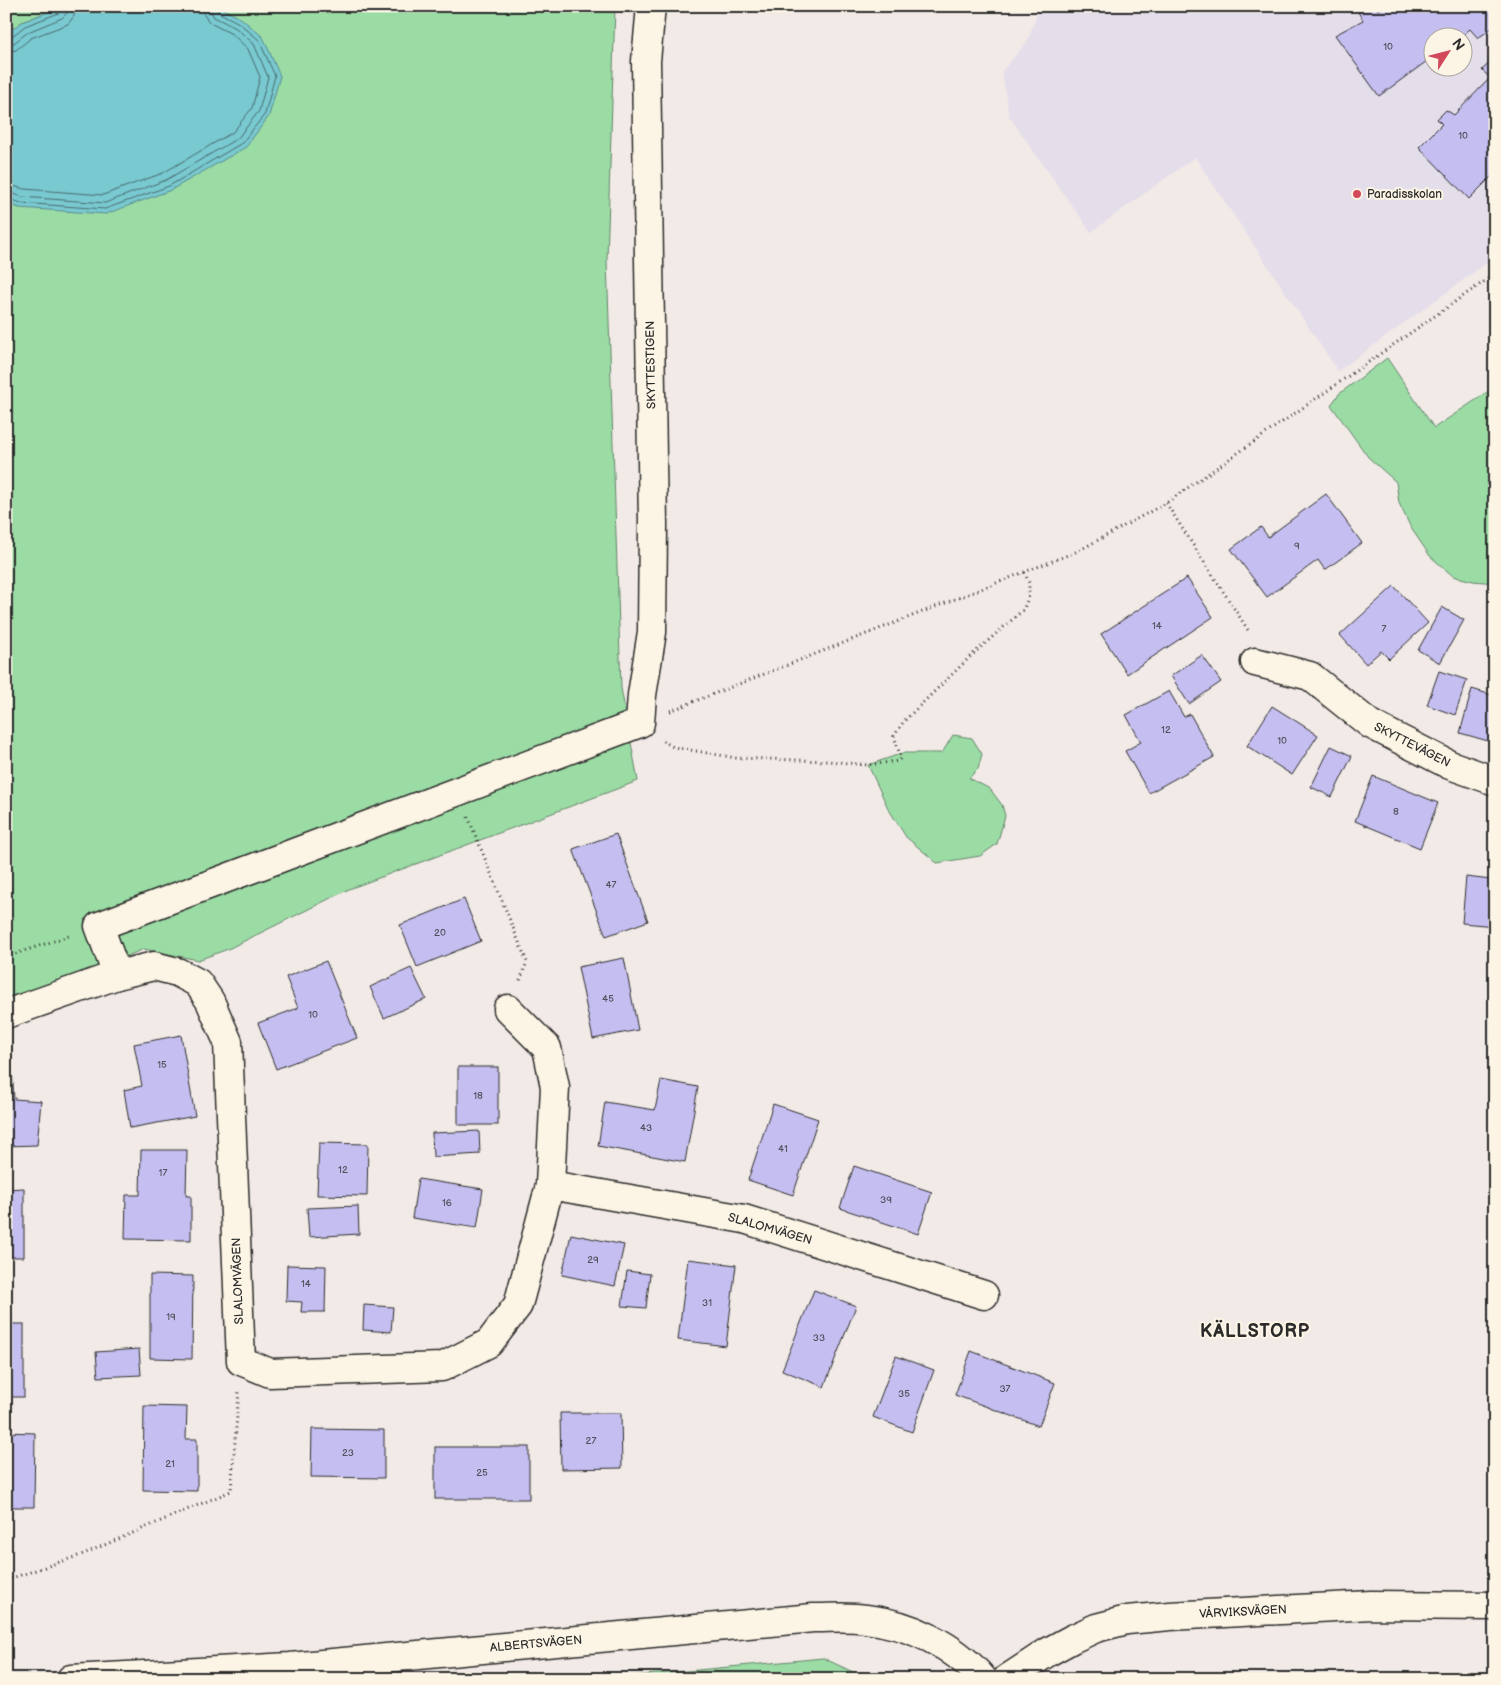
<svg xmlns="http://www.w3.org/2000/svg" width="1501" height="1685" font-family="'Balsamiq Sans',sans-serif">
	<style>
		.built { fill: #e4ddea; fill-rule: evenodd }
		.green { fill: #9bdca5; stroke: #638468 }
		.water { fill: #78c9d0; stroke: #598a8e }
		.lines { fill: none; stroke-linecap: round; stroke-linejoin: round }
		.shore { stroke: #4a6a6d; stroke-width: 1 }
		.building { fill: #c5bff1; stroke: #2b2b2b }
		.minor-casing { stroke: #2b2b2b; stroke-width: 31 }
		.path { stroke: #2b2b2b; stroke-width: 3; stroke-dasharray: 1 4; stroke-linecap: butt }
		.minor { stroke: #fcf5e5; stroke-width: 28 }
		.poi-dot { fill: #d1495b; stroke: #fcf5e5; stroke-width: 2 }
		.labels { text-anchor: middle; dominant-baseline: central; stroke-width: 4; stroke-linejoin: round; paint-order: stroke }
		.number-label { font-size: 10px; fill: #52505c }
		.poi-label { font-size: 12px; fill: #2b2b2b; stroke: #fcf5e5; text-anchor: start }
		.street-label { font-size: 12px; fill: #2b2b2b; stroke: #fcf5e5 }
		.district-label { font-size: 18px; font-weight: bold; letter-spacing: 1px; fill: #2b2b2b; stroke: #fcf5e5 }
	</style>
	<rect width="100%" height="100%" fill="#f1eae7"/>
	<filter id="ink" filterUnits="userSpaceOnUse"><feTurbulence type="fractalNoise" baseFrequency=".02" numOctaves="2"/><feDisplacementMap in="SourceGraphic" scale="10" xChannelSelector="R" yChannelSelector="G"/><feConvolveMatrix kernelMatrix="1 2 1 2 8 2 1 2 1" color-interpolation-filters="sRGB"/></filter>
	<g filter="url(#ink)">
		<!-- built -->
		<path class="built" d="M1040,6H1495V257L1338,371L1195,157L1091,232L1009,116L1002,71L1027,42ZM1434,38H1464V68H1434Z"/>
		<!-- green -->
		<g class="green">
			<path d="M6,6H63L22,22L6,34Z"/>
			<path d="M217,6H615L607,260L621,688L638,781L349,889L228,949L198,960L144,949L59,985L6,997V202L19,208L242,19Z"/>
			<path d="M1387,358L1434,428L1495,387V583L1473,581L1453,576L1430,556L1411,528L1399,503L1396,482L1368,457L1331,405L1339,394Z"/>
			<path d="M953,735L972,738L982,754L978,769L969,778L990,789L1002,805L1005,816L997,844L980,856L937,863L906,837L888,808L868,765L903,753H942Z"/>
			<path d="M823,1658L868,1679H604Z"/>
		</g>
		<!-- water -->
		<path class="water" d="M63,6H217L242,19L263,37L280,76L269,116L246,147L171,190L106,214L19,208L6,202V34L22,22Z"/>
		<g class="lines">
			<!-- shore -->
			<g class="shore">
				<path d="M6,38L11,37L25,26L59,13L62,6"/>
				<path d="M6,44L14,43L28,32L62,18L67,13L69,6"/>
				<path d="M6,52L16,50L31,38L68,24L74,16L76,6"/>
				<path d="M6,184L24,189L103,195L163,173L233,132L252,108L260,77L248,49L232,34L210,23L204,15L203,6"/>
				<path d="M6,191L22,197L105,203L166,180L238,138L259,111L268,77L254,44L236,28L214,17L211,12L210,6"/>
				<path d="M6,198L21,203L105,209L169,186L242,143L265,114L275,76L259,40L239,23L218,12L216,6"/>
			</g>
		</g>
		<!-- building -->
		<g class="building">
			<path d="M1367,6H1375L1378,10L1383,6H1495V26L1478,38L1470,29L1459,38H1434V56L1379,96L1335,35L1363,20L1358,12Z"/>
			<path d="M1495,58V173L1469,199L1419,147L1442,124L1437,119L1446,110L1454,115L1490,78L1482,70Z"/>
			<path d="M1326,494L1362,543L1325,570L1318,560L1267,597L1231,549L1261,527L1268,537Z"/>
			<path d="M1187,578L1213,617L1127,674L1101,634Z"/>
			<path d="M1394,586L1428,623L1389,659L1381,651L1366,664L1340,635Z"/>
			<path d="M1442,607L1464,620L1440,663L1418,650Z"/>
			<path d="M1202,655L1221,682L1189,704L1171,676Z"/>
			<path d="M1439,671L1467,680L1455,715L1427,705Z"/>
			<path d="M1472,689L1495,696V743L1460,733Z"/>
			<path d="M1169,691L1184,717L1190,714L1214,757L1149,793L1125,751L1141,742L1126,715Z"/>
			<path d="M1272,706L1318,735L1292,775L1247,746Z"/>
			<path d="M1331,746L1352,756L1332,797L1311,787Z"/>
			<path d="M1373,776L1438,803L1420,848L1355,821Z"/>
			<path d="M616,834L648,921L606,936L573,849Z"/>
			<path d="M1495,839V926L1462,923L1466,877L1491,880Z"/>
			<path d="M464,899L481,941L417,967L400,925Z"/>
			<path d="M624,958L638,1030L593,1039L578,967Z"/>
			<path d="M326,961L357,1038L276,1069L258,1023L298,1008L286,977Z"/>
			<path d="M411,968L426,999L384,1018L370,987Z"/>
			<path d="M181,1035L195,1116L130,1128L124,1090L142,1086L134,1044Z"/>
			<rect x="458" y="1067" width="40" height="58"/>
			<path d="M6,1070H12L14,1099L41,1101L37,1145L6,1146Z"/>
			<path d="M661,1080L698,1087L685,1162L598,1146L605,1102L655,1110Z"/>
			<path d="M773,1104L818,1119L793,1195L748,1180Z"/>
			<path d="M479,1131L480,1154L433,1157L432,1133Z"/>
			<path d="M319,1143L368,1144L367,1196L317,1195Z"/>
			<path d="M141,1150H187L186,1196H191V1240L125,1239L126,1195H140Z"/>
			<path d="M854,1166L932,1192L918,1234L840,1208Z"/>
			<path d="M418,1179L483,1189L477,1228L412,1218Z"/>
			<path d="M24,1188V1257H6V1189Z"/>
			<path d="M358,1206L359,1234L309,1237L307,1208Z"/>
			<path d="M571,1234L624,1245L615,1286L562,1275Z"/>
			<path d="M688,1259L736,1265L726,1346L678,1340Z"/>
			<path d="M287,1265L326,1266L325,1312H301L302,1302L286,1301Z"/>
			<path d="M627,1271L650,1274L646,1308L622,1306Z"/>
			<path d="M150,1275L193,1276L192,1359L150,1358Z"/>
			<path d="M814,1290L856,1306L824,1387L782,1370Z"/>
			<path d="M364,1305L393,1307L391,1332L363,1330Z"/>
			<rect x="6" y="1324" width="18" height="73"/>
			<path d="M139,1349L141,1375L98,1377L96,1352Z"/>
			<path d="M971,1351L1055,1383L1039,1426L955,1395Z"/>
			<path d="M896,1356L934,1370L912,1432L873,1417Z"/>
			<path d="M144,1406L187,1407L186,1439H197V1491L143,1490Z"/>
			<path d="M560,1413H621L622,1468L561,1469Z"/>
			<path d="M312,1429L384,1430V1478L311,1477Z"/>
			<path d="M6,1432L35,1433L34,1507H6Z"/>
			<rect x="435" y="1447" width="94" height="52"/>
		</g>
		<g class="lines">
			<!-- minor casing -->
			<g class="minor-casing">
				<g id="minor">
					<path d="M1255,662L1310,676L1370,724L1450,765L1495,781"/>
					<path d="M117,975L99,926L640,723L642,695L652,632L653,525L646,61L651,6"/>
					<path d="M6,1014L117,975L154,966L177,972L198,983L210,1001L228,1042L241,1361L270,1373L442,1367L489,1343L518,1305L550,1185L555,1087L547,1048L508,1009"/>
					<path d="M550,1185L744,1219L984,1295"/>
					<path d="M71,1679L290,1667L813,1618C830,1618 849,1616 866,1619C910,1624 954,1645 983,1679"/>
					<path d="M1007,1679L1048,1652L1072,1639L1096,1628L1127,1620L1170,1616L1371,1605L1495,1606"/>
				</g>
			</g>
			<!-- path -->
			<g class="path">
				<path d="M1166,503L1250,633"/>
				<path d="M670,711L1078,551L1166,503L1495,274"/>
				<path d="M663,741L673,747L736,758L828,761L868,765L898,761L901,758L894,736L904,721L972,655L1023,610L1029,596V583L1024,571"/>
				<path d="M468,817L527,962L519,983"/>
				<path d="M6,957L72,935"/>
				<path d="M6,1580L81,1555L231,1491L239,1391"/>
			</g>
			<!-- minor -->
			<use href="#minor" class="minor"/>
		</g>
	</g>
	<!-- markers -->
	<circle class="poi-dot" cx="1357" cy="194" r="5"/>
	<g class="labels">
		<!-- number labels -->
		<g class="number-label">
			<text x="1388" y="47">10</text>
			<text x="1463" y="136">10</text>
			<text x="1297" y="546">9</text>
			<text x="1157" y="626">14</text>
			<text x="1384" y="629">7</text>
			<text x="1166" y="730">12</text>
			<text x="1282" y="741">10</text>
			<text x="1396" y="812">8</text>
			<text x="611" y="885">47</text>
			<text x="440" y="933">20</text>
			<text x="608" y="999">45</text>
			<text x="313" y="1015">10</text>
			<text x="162" y="1065">15</text>
			<text x="478" y="1096">18</text>
			<text x="646" y="1128">43</text>
			<text x="783" y="1149">41</text>
			<text x="343" y="1170">12</text>
			<text x="163" y="1173">17</text>
			<text x="886" y="1200">39</text>
			<text x="447" y="1203">16</text>
			<text x="593" y="1260">29</text>
			<text x="306" y="1284">14</text>
			<text x="707" y="1303">31</text>
			<text x="171" y="1317">19</text>
			<text x="819" y="1338">33</text>
			<text x="1005" y="1389">37</text>
			<text x="904" y="1394">35</text>
			<text x="591" y="1441">27</text>
			<text x="348" y="1453">23</text>
			<text x="170" y="1464">21</text>
			<text x="482" y="1473">25</text>
		</g>
		<!-- poi labels -->
		<g class="poi-label">
			<text x="1367" y="194">Paradisskolan</text>
		</g>
		<!-- street labels -->
		<g class="street-label">
			<text transform="translate(651 365) rotate(-91)">SKYTTESTIGEN</text>
			<text transform="translate(1412 745) rotate(27)">SKYTTEVÄGEN</text>
			<text transform="translate(770 1229) rotate(16)">SLALOMVÄGEN</text>
			<text transform="translate(238 1281) rotate(-92)">SLALOMVÄGEN</text>
			<text transform="translate(1243 1612) rotate(-3)">VÅRVIKSVÄGEN</text>
			<text transform="translate(536 1644) rotate(-5)">ALBERTSVÄGEN</text>
		</g>
		<!-- district labels -->
		<g class="district-label">
			<text x="1255" y="1331">KÄLLSTORP</text>
		</g>
	</g>
	<!-- margin -->
	<rect width="1501" height="1685" fill="none" stroke="#fcf5e5" stroke-width="25"/>
	<rect x="12" y="12" width="1476" height="1660" fill="none" stroke="#2b2b2b" stroke-width="2" filter="url(#ink)"/>
	<!-- north arrow -->
	<g transform="translate(1448 52) rotate(54)"><circle r="24" fill="#fcf5e5" stroke="#a8a49b"/>
	<path d="M0-4L9 19L0 12L-9 19Z" fill="#d1495b"/>
	<text y="-8" font-size="14" font-weight="bold" text-anchor="middle" fill="#2b2b2b">N</text>
	</g>
</svg>
